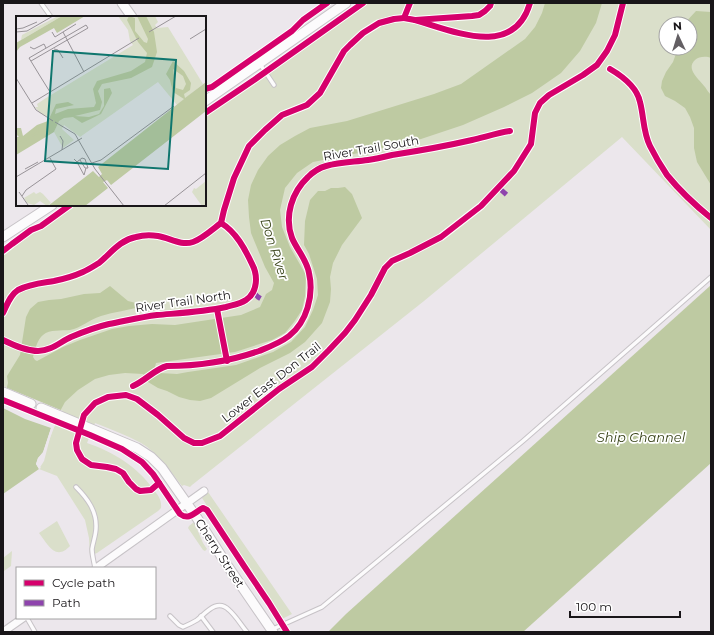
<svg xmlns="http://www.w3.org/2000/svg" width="714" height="635" font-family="Montserrat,sans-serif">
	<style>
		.green { fill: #dadfca; fill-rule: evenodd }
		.water { fill: #becaa2 }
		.pier { fill: #ece7ec }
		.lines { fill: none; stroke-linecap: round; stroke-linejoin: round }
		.service-casing { stroke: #c7c3c7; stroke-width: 5.5 }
		.minor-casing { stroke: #c7c3c7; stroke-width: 9 }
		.tertiary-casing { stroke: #c7c3c7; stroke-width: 11 }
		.service { stroke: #fcfbfc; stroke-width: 3.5 }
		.minor { stroke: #fcfbfc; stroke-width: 7 }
		.tertiary { stroke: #fcfbfc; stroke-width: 9 }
		.quiet { stroke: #8e44ad; stroke-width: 5; stroke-dasharray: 10 5; stroke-linecap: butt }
		.cycleway-casing { stroke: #fff; stroke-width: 8 }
		.cycleway { stroke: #d6006c; stroke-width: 6 }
		.labels { text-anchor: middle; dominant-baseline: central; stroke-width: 3.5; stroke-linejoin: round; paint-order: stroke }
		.street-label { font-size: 12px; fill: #191619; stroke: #fff }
		.water-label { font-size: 13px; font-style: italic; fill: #364116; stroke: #fff }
		.inset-river { fill: none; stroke: #becaa2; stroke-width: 2 }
		.inset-road { fill: none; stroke: #989398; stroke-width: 1 }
		.view { fill: #0f766e; fill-opacity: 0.15; stroke: #0f766e; stroke-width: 2 }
		.inset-edge { fill: none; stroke: #191619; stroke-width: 2 }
	</style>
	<rect width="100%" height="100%" fill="#ece7ec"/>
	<!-- green -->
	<g class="green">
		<path d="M366,3H711V230L622,137L424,301L192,485L190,487L184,485L182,486C170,471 158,453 141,443C126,435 110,429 95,423L87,443C113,452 137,466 153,489C158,495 162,500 161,508L158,511L97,553L90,556L89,538L85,520L57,476L39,469L44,461L50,438L61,409L3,386V254L74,205H205V116ZM666,24H690V48H666Z"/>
		<path d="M208,492L292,614L282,619L222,529L210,509L205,506L206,504L202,498Z"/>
		<path d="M57,521L70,546C55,562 47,543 39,533Z"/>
		<path d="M194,522L203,543L207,549L205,551L203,550L188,528L189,526Z"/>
		<path d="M12,551L11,566L4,571L3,570V558Z"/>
	</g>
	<!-- water -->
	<g class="water">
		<path d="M545,3H602L596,23L580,51L561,73L532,93L504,107L463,125L421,139L379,149L313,162L297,173L285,188L280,210L282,227L290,247L306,275L305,296L302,310L294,322L285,333L272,340L235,352L156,363L155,367L160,373L177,374L188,372L236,365L273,352L291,342L305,327L313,310L318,295L317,279L309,254L304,245L305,221L310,200L318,191H325L331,188H338L345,187L352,194L362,218L342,245L333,263L330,277L331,289L330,302L322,323L305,342L290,353L260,368L211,398L200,401L190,400L179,397L167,391L158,388L148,382L143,374L125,373L109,375L95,379L78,390L65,402L51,428L43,453L38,458L36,464L39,469L3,494V403L8,383L7,376L20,355L26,317L30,309L38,302L49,300L61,299L84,294L100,293L110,286L128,301L144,305L141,307C128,310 114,312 101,316C90,319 81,328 70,330C61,331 50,329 43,335C37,340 35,350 33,357L35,360L37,361L63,347L80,340L112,329L129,326L152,324L175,325L241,315L260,307L266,294L272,290L274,283L265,267L251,233L249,217L248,200L251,185L258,170L268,156L280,145L295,136L310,128L347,121L434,94L461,84L525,39L535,27L542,13Z"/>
		<path d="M696,11L711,12V58C707,56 699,56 695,60C685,69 700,80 705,87C707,90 709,93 711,95V185L697,162L694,148V128L690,117L685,108L675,101L665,96L661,88L662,81L666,72L673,62L678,48H690V24H684Z"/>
		<path d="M711,285V463L523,632H328L346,614Z"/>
	</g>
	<!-- pier -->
	<path class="pier" d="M5,387L63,411L53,429L45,453L40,459L38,464L41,468L39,469L36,464L38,458L43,452L51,428L25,419L3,408V395Z"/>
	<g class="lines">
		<!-- service casing -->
		<g class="service-casing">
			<g id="service">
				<path d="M41,3L51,17"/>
				<path d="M260,64L274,85"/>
				<path d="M76,487C87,498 97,511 96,528C96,535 93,542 92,549C92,555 94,562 95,568"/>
				<path d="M170,616L179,625L183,627C188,625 192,623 197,620C206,613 217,598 229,610C236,616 241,625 247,632"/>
				<path d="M201,616L213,632"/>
				<path d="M27,618L35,632"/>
				<path d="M273,629L322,607L523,441L711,277"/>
			</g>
		</g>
		<!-- minor casing -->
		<g class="minor-casing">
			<g id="minor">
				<path d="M96,568L204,491"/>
				<path d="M3,632L23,618"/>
			</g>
		</g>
		<!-- tertiary casing -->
		<g class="tertiary-casing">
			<g id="tertiary">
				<path d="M122,3L132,17"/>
				<path d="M205,101L346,3"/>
				<path d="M3,237L52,205"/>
				<path d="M3,392L31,404"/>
				<path d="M41,408L137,448L151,457L162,468L197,518L227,565L273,632"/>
			</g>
		</g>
		<!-- service -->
		<use href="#service" class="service"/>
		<!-- minor -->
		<use href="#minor" class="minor"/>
		<!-- tertiary -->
		<use href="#tertiary" class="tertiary"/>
		<!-- quiet -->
		<g class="quiet">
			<path d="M499,188L509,197"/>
			<path d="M253,292L258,297L263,300"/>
		</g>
		<!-- cycleway casing -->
		<g class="cycleway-casing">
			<g id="cycleway">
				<path d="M410,3L404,18L415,20L472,16L479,15L485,11L490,6L491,3"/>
				<path d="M415,20C453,31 514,59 530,3"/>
				<path d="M610,69C622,76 637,87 640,102C644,117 643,132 650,146C655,156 661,166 667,175C680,191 695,205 711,218"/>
				<path d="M205,89L212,87L292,31L303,20L327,3"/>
				<path d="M205,113L254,80L363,3"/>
				<path d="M3,251L12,244L31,230L41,226L70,205"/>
				<path d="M217,309L227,361"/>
				<path d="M3,313C7,305 10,295 18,290C29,284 42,283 54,281C64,279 74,276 83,272C88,270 94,266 99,263C111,253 120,240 136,237C143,235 151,235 158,236C170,238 181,246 193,242C202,239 213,229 221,223L224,210L234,178L249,146L265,130L282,115L307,105L320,93L344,51L350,45L363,33L379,23L394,19L404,18"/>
				<path d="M3,340C13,345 27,351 38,351C51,351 60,342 71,337C83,332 96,327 109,324C125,321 141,317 157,315C180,313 203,312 226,307C233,305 240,304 246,300C258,292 258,275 252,264C245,249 236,232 221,223"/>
				<path d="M133,386C145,381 155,369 167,366C199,366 228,362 259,351C269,347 280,343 289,336C307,322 314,295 309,273C307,260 297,250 292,238C284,216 292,192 308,177C313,172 319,168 326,166C340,162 354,162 368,160C376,159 384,157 392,155C418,151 446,146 472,140C485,137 497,133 510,131"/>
				<path d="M3,400L90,435L122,449L142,462L153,474L180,514C189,521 195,512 203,508L207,510L244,566L269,603L287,632"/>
				<path d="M159,483L151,490L140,491L136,489L129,482L123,473L116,469L107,467L91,465L82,459L77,450L76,443L84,415L95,403L108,397L126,395L137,399L158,415L184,438L194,443H202L220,436L279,389L312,367L329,350L345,333L355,320L371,295L385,268L392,261L410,253L441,237L481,206L514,171L531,144L535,113L540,103L549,95L583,75L597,65L607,51L615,35L623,3"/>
			</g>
		</g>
		<!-- cycleway -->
		<use href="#cycleway" class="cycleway"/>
	</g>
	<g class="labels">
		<!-- street labels -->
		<g class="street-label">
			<text transform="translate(371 148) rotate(-10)">River Trail South</text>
			<text transform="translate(183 301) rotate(-8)">River Trail North</text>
			<text transform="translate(271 382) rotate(-38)">Lower East Don Trail</text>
			<text transform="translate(220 553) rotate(57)">Cherry Street</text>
		</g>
		<!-- water labels -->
		<g class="water-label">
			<text transform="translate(275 249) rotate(72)">Don River</text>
			<text x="641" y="437">Ship Channel</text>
		</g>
	</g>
	<!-- overview -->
	<g transform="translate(16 16)">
		<rect width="190" height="190" fill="#ece7ec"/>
		<path d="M42,0H46L5,24L6,19ZM102,0H139L142,6L139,9L141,12L152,11L187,68L161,89L142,66L64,121L48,109L46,113L58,124L47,132L38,116L42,106L24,97L19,91H22L21,88L30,82L117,29L114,25L112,14ZM190,165V190H186L176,176L178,172L180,173ZM18,176L20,178L24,176L27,178L35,187L31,190L24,185L18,189L11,187L8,182Z" fill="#dadfca"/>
		<path d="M46,0H69L41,17L38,12L4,31L0,36V27ZM113,0L119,2V15L128,26L131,27L132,23L121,0H130L138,16L141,36L136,51L115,62L86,68L82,75L86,86L84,94L59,100L73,101L83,98L88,90V73L94,72L96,77L85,98L66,107L57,101L48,102L43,105L38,116L0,139V121H3L0,118L1,112H5L7,120L21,109L32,105L40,88L52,86L58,89L40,93L39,98L52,93L78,91L80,87L77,73L81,65L115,55L129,46L131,37L122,26L111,4ZM157,45L168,55L175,67L174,74L168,78L169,82L190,66V95L95,169L91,164L87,166L92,172L69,190H32L77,155L83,161L86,158L82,151L168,83L157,76L154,64L150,58ZM157,53L167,60L170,68L167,74L160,72Z" fill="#becaa2" fill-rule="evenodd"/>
		<path class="inset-river" d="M0,129L21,117L22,110"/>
		<path class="inset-road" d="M5,0H33M0,13L7,12L21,6M0,16L11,15L37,0M36,16L39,21L47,16L68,56M47,16L60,8M133,16L160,0M174,23L190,13M14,31L18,33L28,28L30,32M38,33L42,34L47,42M15,45L72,12L70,9L13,42L24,60L34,76M0,62L20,94L37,105M16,87L123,22M39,106L59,118L79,153L108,190M44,120L47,125L46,134M58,143L61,146L66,142L69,143L72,152H69L64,144M61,146L68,159L70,152M76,147L85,144L158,90M9,153L22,146M0,161L66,122M3,176L12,189M6,180L10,174L40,153L34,142M148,190L190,157"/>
		<path class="view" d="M37,35L160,44L152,153L29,145Z"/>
		<rect width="190" height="190" class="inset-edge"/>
	</g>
	<!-- border -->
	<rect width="714" height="635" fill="none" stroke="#191619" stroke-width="8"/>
	<!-- legend -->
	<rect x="16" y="567" width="140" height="52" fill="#ffffff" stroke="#a3a2a3"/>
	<rect x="24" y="580" width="20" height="6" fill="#d6006c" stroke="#a3a2a3"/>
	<text x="52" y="587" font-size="12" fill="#191619">Cycle path</text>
	<rect x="24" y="600" width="20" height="6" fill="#8e44ad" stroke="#a3a2a3"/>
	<text x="52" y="607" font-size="12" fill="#191619">Path</text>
	<!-- north arrow -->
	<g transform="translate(678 36) rotate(356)"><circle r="19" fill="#ffffff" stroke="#a3a2a3"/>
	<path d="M0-3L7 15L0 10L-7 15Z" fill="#635f63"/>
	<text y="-6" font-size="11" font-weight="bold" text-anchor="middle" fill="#191619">N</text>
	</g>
	<!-- scale -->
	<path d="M570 611v6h110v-6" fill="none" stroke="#191619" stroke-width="2"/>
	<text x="576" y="611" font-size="12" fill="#191619" stroke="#ffffff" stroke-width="3" paint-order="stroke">100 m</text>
</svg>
